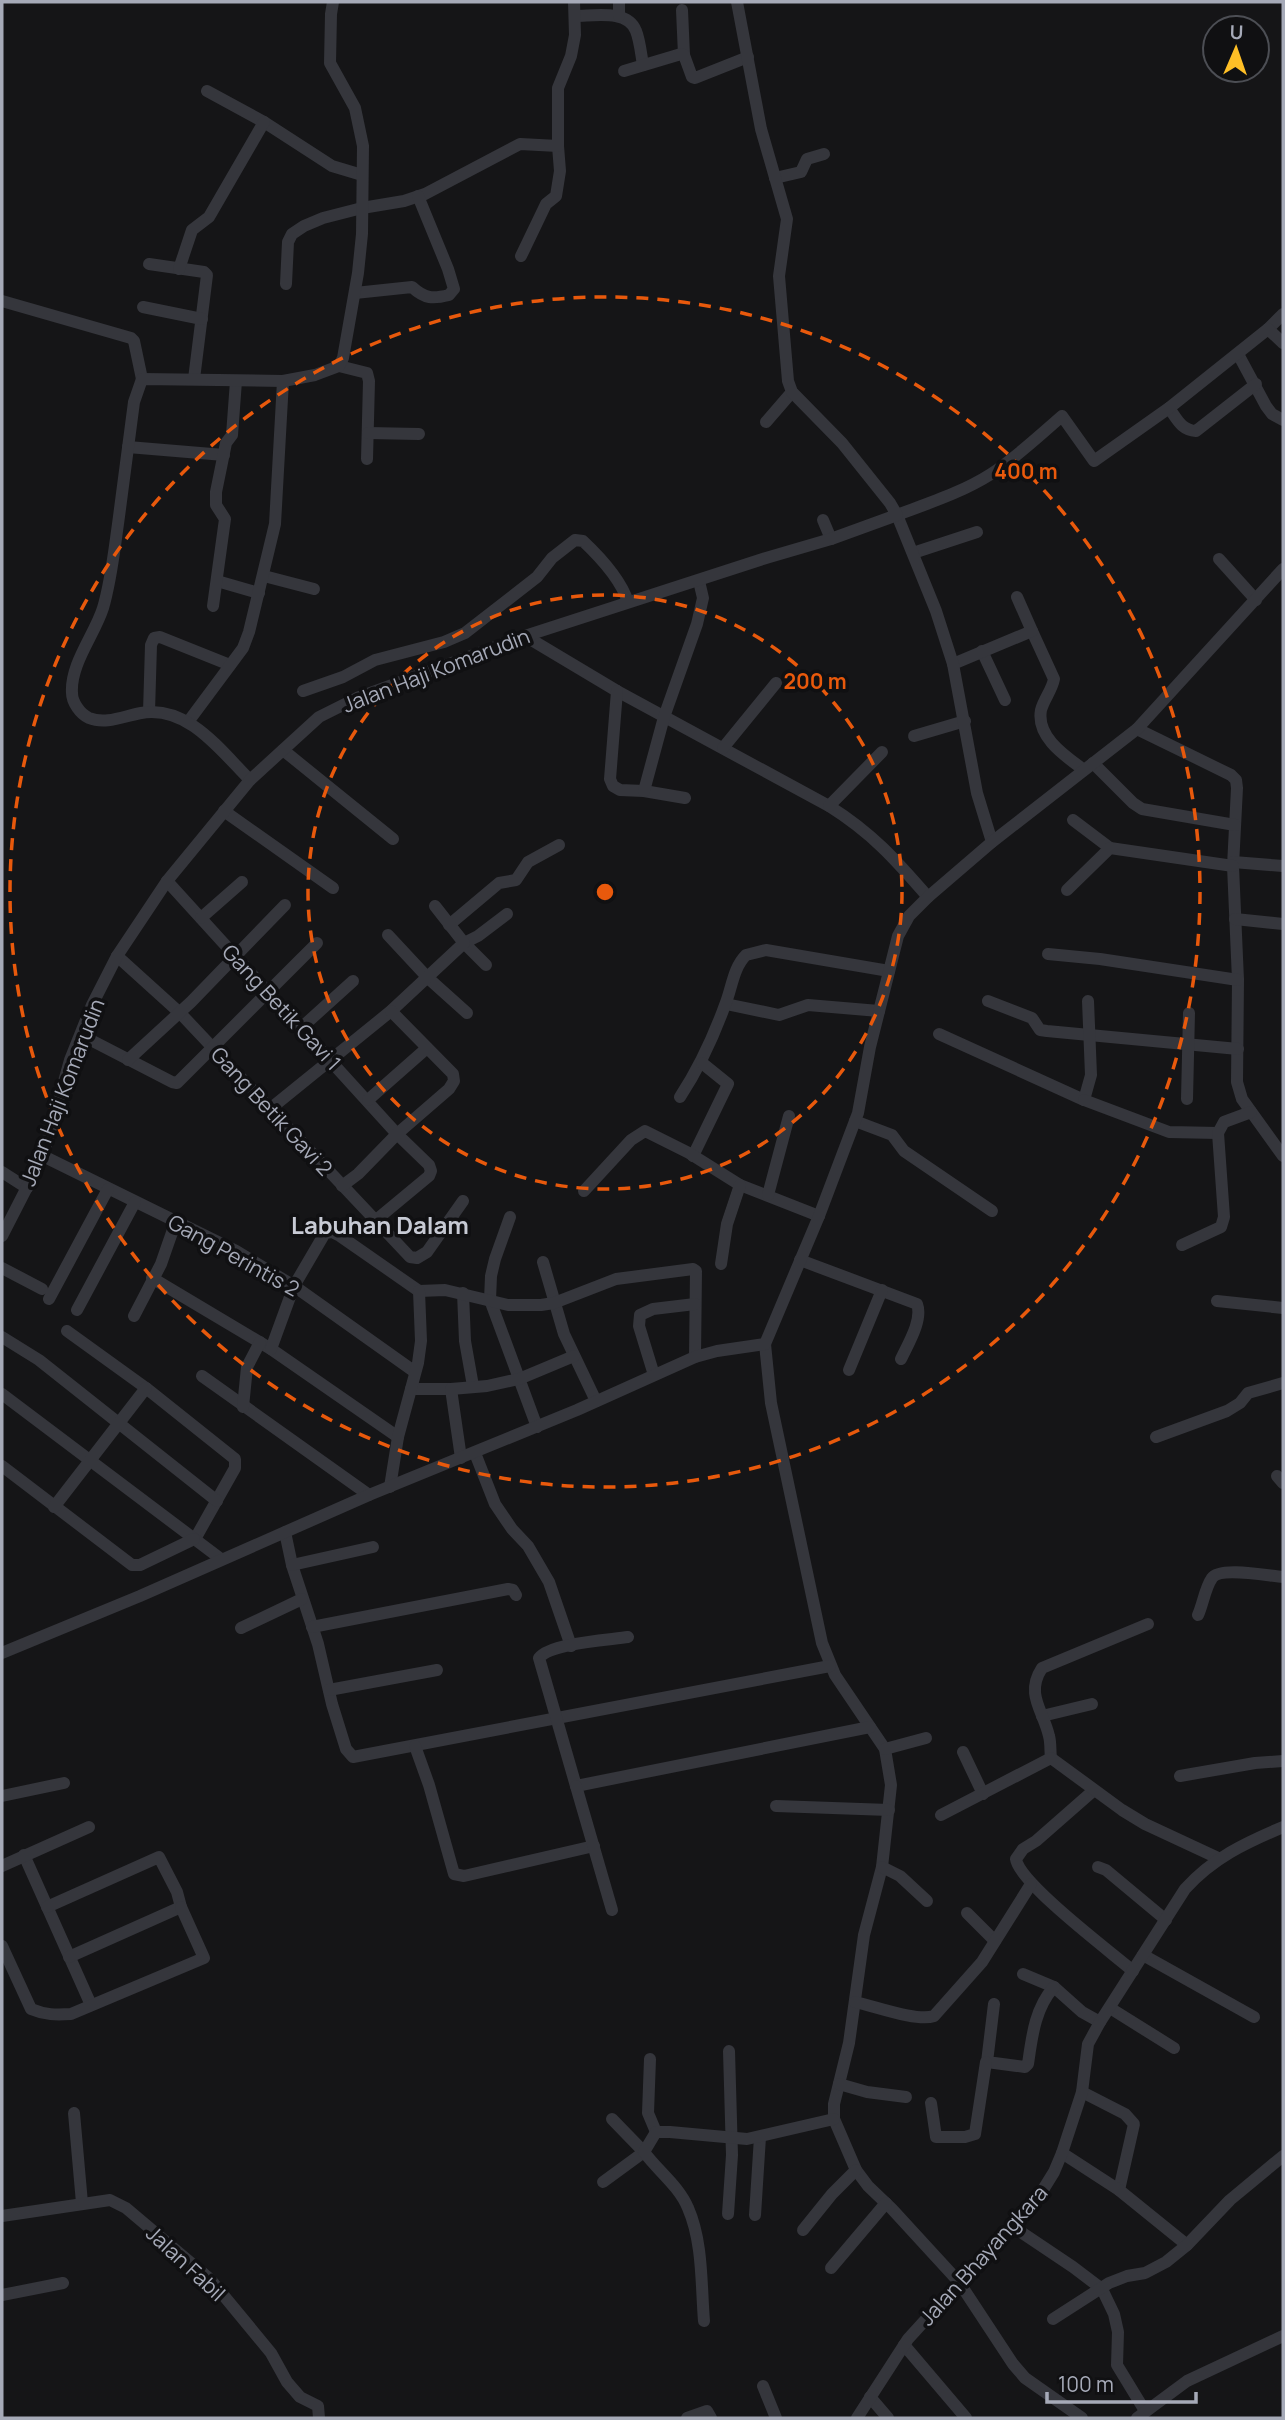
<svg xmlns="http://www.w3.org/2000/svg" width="1285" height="2420" font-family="Manrope,sans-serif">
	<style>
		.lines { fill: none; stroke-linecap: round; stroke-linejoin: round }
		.minor { stroke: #35363c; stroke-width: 12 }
		.ring { fill: none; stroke: #e8590c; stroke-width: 3.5; stroke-dasharray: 12 9 }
		.labels { text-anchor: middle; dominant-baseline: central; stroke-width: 7; stroke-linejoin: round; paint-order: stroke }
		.street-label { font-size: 21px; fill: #a6aab8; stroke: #101012 }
		.quarter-label { font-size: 24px; font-weight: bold; fill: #c7cad4; stroke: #101012 }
		.centre { fill: #e8590c; stroke: #101012; stroke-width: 3.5 }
		.ring-label { font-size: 21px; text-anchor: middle; font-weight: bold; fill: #e8590c; stroke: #101012; stroke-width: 7; stroke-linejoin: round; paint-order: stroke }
	</style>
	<rect width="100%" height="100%" fill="#151517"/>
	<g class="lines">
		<!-- minor -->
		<g class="minor">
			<path d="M682,10L684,55"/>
			<path d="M575,16C594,16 628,9 636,31C640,41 641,54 643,65"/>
			<path d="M619,16V2"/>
			<path d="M624,71L681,54L684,55L692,77L695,78L748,57"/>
			<path d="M207,91L264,122L332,166L362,175"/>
			<path d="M775,178L801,172L807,159L824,154"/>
			<path d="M521,256L546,204L556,196L560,171L558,146"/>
			<path d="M149,264L204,272L207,275L194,379"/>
			<path d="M179,269L192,230L209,217L264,122"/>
			<path d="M286,284L288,242L292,234L304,226L323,218L362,208L404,201L425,194L520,144L558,146V88L571,56L575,35L574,2"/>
			<path d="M355,293L412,287C425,299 433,299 449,295L454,289L448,269L418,196"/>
			<path d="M2,301L131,338L134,341L142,379"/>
			<path d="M143,307L202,319"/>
			<path d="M1268,329L1283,314"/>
			<path d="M1238,354L1266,406L1272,414L1283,420"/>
			<path d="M339,366L367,373L369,381L367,459"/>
			<path d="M1169,408C1177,419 1181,430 1196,431L1256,384"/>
			<path d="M766,422L792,392"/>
			<path d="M368,433L419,434"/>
			<path d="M128,447L224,455"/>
			<path d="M823,520L831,539"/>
			<path d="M913,553L977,532"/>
			<path d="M1219,559L1256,600"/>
			<path d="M264,576L314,589"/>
			<path d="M217,581L259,593"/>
			<path d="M213,606L225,519L216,505V492L226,443L232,435L236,381"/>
			<path d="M1032,631L1054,679C1052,690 1044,699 1041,710C1036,737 1065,756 1084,770"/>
			<path d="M525,636L617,691L829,806C872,833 895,859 928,897"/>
			<path d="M982,651L1005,700"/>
			<path d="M953,664L1032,631L1017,597"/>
			<path d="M303,691L343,677L375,660L444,642L465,633L537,577L552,558L575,540L583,541C600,557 621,580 628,602"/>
			<path d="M617,691L610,779L613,786L620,790L644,791L685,798"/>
			<path d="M149,712L151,645L154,638L160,637L230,665"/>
			<path d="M188,722L243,648L249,632L275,524L283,381"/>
			<path d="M1137,729L1231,775L1236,780L1237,788L1233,866L1238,980L1237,1082L1242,1099L1283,1156"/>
			<path d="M914,736L965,721"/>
			<path d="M723,748L776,683"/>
			<path d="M283,750L393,839"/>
			<path d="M1093,763L1133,803L1142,809L1235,825"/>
			<path d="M250,780C220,750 188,705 141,713C124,716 106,725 89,718C80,714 72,702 72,693C70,664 95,634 103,608C111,581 114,552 118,524C123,483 129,443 134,402L142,379L283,381L315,375L339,366L343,358L358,273L362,234L363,146L355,108L330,63L331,14L333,2"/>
			<path d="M644,791L664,717L697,624L703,598L699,581"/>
			<path d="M829,806L882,752"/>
			<path d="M224,811L333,888"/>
			<path d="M1073,820L1110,848"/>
			<path d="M992,842L977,793L953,664L936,611L897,515C929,503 963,492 991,474C1017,457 1039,436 1062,416L1094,461L1169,408L1268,329L1283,343"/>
			<path d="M1233,862L1283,866"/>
			<path d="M167,881L397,1134L429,1165L431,1171L429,1176L376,1220"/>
			<path d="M1067,890L1110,848L1233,866"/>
			<path d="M201,918L242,882"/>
			<path d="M1235,919L1283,924"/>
			<path d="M449,925L499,883L516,880L528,862L559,845"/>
			<path d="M388,935L428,978L467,1013"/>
			<path d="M1048,954L1100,959L1238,980"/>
			<path d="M117,956L180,1013L410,1257L417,1258L427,1252L463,1201"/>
			<path d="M486,965L464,943L478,936L507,914"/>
			<path d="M988,1001L1032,1018L1040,1030L1047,1031L1238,1049"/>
			<path d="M726,1004L779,1015L808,1005L879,1011"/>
			<path d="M301,1028L353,981"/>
			<path d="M939,1034L1084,1100L1091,1075L1088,1001"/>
			<path d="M81,1035L172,1082L177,1083L317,943"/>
			<path d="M128,1060L191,1002L285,905"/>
			<path d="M680,1097C699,1068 713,1038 725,1005C732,988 733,968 746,955L766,950L889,971"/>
			<path d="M1187,1099L1189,1013"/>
			<path d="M368,1100L427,1048"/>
			<path d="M1084,1100L1169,1132L1218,1133"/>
			<path d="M270,1109L391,1011L464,943L435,906"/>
			<path d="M855,1121L892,1135L904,1151L992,1211"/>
			<path d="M43,1156L236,1251L294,1286L415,1372"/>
			<path d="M693,1156L728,1084L702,1063"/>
			<path d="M2,1172L27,1188"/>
			<path d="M342,1186L358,1174L397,1134L449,1089L454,1081L453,1074L391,1011"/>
			<path d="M584,1191L631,1140L645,1131L689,1153L740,1185L819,1216"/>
			<path d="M768,1195L789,1116"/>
			<path d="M510,1217L495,1259L491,1276L490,1300L537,1427"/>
			<path d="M2,1236L43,1156L70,1060L92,1005L117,956L167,881L250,780L319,717L357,698L525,636L766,558L831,539L897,515L890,503L842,443L792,392L788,381L779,276L787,219L761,129L737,2"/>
			<path d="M1182,1245L1221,1227L1224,1217L1218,1133L1224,1122L1251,1112"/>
			<path d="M800,1260L917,1304C923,1320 908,1344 901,1359"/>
			<path d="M543,1262L564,1334L596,1401"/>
			<path d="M721,1264L727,1224L740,1185"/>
			<path d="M2,1268L42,1289"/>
			<path d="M152,1278L271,1349L398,1437"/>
			<path d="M463,1293L465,1341L473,1386"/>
			<path d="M49,1299L108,1189"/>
			<path d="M1217,1301L1283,1308"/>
			<path d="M77,1310L135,1202"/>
			<path d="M134,1316L161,1264L176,1221"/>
			<path d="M67,1331L146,1388L235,1459V1468L195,1539"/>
			<path d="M2,1337L39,1360L217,1501"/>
			<path d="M765,1344L771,1403L822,1643L835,1675L885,1749L891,1785L882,1867L864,1935L849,2043L834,2104V2119L856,2170L868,2186L892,2209L959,2282L1013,2364L1025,2378L1082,2418"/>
			<path d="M271,1349L294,1286L325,1233L332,1232L340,1236L419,1291L445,1290L508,1305H541L554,1303L616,1279L693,1269L696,1271L695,1357"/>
			<path d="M849,1370L882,1290"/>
			<path d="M654,1375L639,1326L640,1315L653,1309L695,1304"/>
			<path d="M202,1376L369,1495"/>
			<path d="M411,1389H451"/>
			<path d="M2,1394L221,1559"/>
			<path d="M243,1407L247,1367L260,1342"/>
			<path d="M1156,1437L1227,1411L1240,1403L1248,1393L1283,1383"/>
			<path d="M475,1453L495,1504L512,1529L528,1546L549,1582L571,1646"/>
			<path d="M461,1458L451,1389L487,1386L519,1379L574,1356"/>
			<path d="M2,1466L132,1565H140L194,1539"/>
			<path d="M1277,1476L1283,1483"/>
			<path d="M390,1487L398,1437L418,1363L421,1341L419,1291"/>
			<path d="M54,1507L146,1388"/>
			<path d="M285,1532L292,1565L318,1644L332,1704L346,1749L353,1757L830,1666"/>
			<path d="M292,1565L373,1547"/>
			<path d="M1198,1615C1203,1604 1205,1588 1212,1578C1220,1566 1269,1576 1283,1577"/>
			<path d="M312,1627L508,1589L513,1590L516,1595"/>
			<path d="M241,1628L302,1599"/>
			<path d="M628,1637C609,1640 550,1643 539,1658L576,1786L870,1727"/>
			<path d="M2,1653L140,1596L369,1495L577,1410L695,1357L717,1351L765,1344L819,1216L858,1113L870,1047L898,936L909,916L928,897L992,842L1137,729L1283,569"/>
			<path d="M329,1690L437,1670"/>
			<path d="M1042,1716L1092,1704"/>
			<path d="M415,1746L429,1785L454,1874L464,1876L594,1846"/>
			<path d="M885,1749L926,1738"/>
			<path d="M963,1752L983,1794"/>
			<path d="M1051,1758C1050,1751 1051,1743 1049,1736C1043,1710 1025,1694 1042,1668L1148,1624"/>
			<path d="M1180,1776L1255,1763L1283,1761"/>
			<path d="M576,1786L612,1910"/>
			<path d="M1093,1791L1036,1841L1023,1849L1016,1859C1019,1883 1111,1952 1133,1971"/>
			<path d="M2,1796L64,1783"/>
			<path d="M776,1806L889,1810"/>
			<path d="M941,1815L1051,1758L1122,1810L1145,1824L1218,1858"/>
			<path d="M24,1855L91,2005"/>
			<path d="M2,1866L89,1827"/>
			<path d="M882,1867L900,1876L927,1901"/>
			<path d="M1098,1867L1106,1870L1166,1920"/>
			<path d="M47,1907L159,1857L177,1892L181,1907L69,1957"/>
			<path d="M967,1913L995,1941"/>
			<path d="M2,1946L31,2009C45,2015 56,2015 71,2014L204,1958L181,1907"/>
			<path d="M1143,1955L1254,2017"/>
			<path d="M1023,1974L1054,1987L1082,2012L1100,2022"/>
			<path d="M855,2002C874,2006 917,2022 934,2016L982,1962L1031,1884"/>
			<path d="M994,2004L987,2062L1025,2067L1028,2064C1032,2036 1035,2008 1054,1987"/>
			<path d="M1110,2008L1174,2048"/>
			<path d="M650,2059L648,2113L656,2132"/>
			<path d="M839,2084L867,2092L906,2097"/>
			<path d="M1082,2092L1125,2114L1134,2124L1119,2190"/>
			<path d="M931,2103L936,2137H965L975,2134L986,2062"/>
			<path d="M74,2113L82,2203"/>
			<path d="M1062,2153L1119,2190L1187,2245"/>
			<path d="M603,2182L644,2152L612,2119"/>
			<path d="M728,2214L732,2155L729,2051"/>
			<path d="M755,2215L760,2137"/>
			<path d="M2,2216L110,2200L126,2208L210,2279L271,2353L287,2382L300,2397L318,2406L319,2418"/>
			<path d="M1012,2226L1073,2267L1102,2289L1114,2314L1118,2332L1117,2365L1145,2411"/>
			<path d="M803,2230L832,2194L856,2170"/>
			<path d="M831,2268L886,2203"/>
			<path d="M2,2295L63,2283"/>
			<path d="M1053,2319L1109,2283L1127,2276L1145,2273L1166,2262L1187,2245L1230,2200L1283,2156"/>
			<path d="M704,2321C701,2285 703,2242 688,2208C679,2186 658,2171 644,2152L656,2132H670L747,2139L834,2119"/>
			<path d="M904,2345L966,2418"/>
			<path d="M763,2386L776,2418"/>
			<path d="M870,2397L888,2418"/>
			<path d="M687,2418L707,2411L711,2418"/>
			<path d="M857,2418L908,2339L1041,2193L1054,2172L1062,2153L1082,2092L1088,2044L1100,2022L1185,1889C1213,1858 1245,1843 1283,1827"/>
			<path d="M1137,2418L1187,2381L1283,2336"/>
		</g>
	</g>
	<!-- distance rings -->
	<g class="ring">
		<circle cx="605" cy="892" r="297"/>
		<circle cx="605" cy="892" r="595"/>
	</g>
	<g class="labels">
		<!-- street labels -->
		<g class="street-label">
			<text transform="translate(436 670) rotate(-21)">Jalan Haji Komarudin</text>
			<text transform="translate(282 1007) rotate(47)">Gang Betik Gavi 1</text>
			<text transform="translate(62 1092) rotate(-69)">Jalan Haji Komarudin</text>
			<text transform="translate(272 1111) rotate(47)">Gang Betik Gavi 2</text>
			<text transform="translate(234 1255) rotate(29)">Gang Perintis 2</text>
			<text transform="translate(983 2255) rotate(-48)">Jalan Bhayangkara</text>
			<text transform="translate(186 2263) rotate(43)">Jalan Fabil</text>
		</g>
		<!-- quarter labels -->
		<g class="quarter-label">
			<text x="380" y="1224">Labuhan Dalam</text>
		</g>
	</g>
	<circle cx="605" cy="892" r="10" class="centre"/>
	<g class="ring-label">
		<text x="1026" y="479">400 m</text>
		<text x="815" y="689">200 m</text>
	</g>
	<!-- border -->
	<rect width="1285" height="2420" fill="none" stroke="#a6aab8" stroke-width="7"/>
	<!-- north arrow -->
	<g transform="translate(1236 49) rotate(2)"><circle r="33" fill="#101012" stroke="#4c4e54" stroke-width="2"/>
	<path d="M0-5L12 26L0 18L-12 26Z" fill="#febf26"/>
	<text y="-10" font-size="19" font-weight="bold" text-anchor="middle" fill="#a6aab8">U</text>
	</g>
	<!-- scale -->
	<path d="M1047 2392v10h149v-10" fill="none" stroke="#a6aab8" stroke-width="3.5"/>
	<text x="1058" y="2392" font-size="21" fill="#a6aab8" stroke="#101012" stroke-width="5" paint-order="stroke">100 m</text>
</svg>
